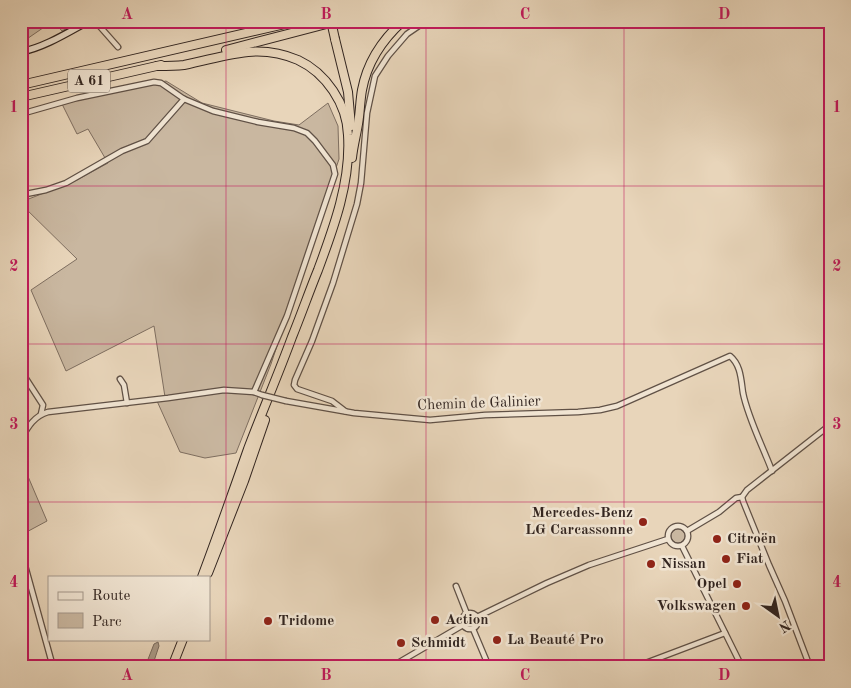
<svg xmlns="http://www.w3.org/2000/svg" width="851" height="688" font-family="'Old Standard TT',serif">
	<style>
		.green { fill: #c9b7a0; stroke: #7e6e60 }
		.water { fill: #aa9986; stroke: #7a6b5d }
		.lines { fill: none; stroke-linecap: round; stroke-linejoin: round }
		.minor-casing { stroke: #605146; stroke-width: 7 }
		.secondary-casing { stroke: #322520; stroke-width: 8 }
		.motorway-casing { stroke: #322520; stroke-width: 10 }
		.minor { stroke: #f0e4d2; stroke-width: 4.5 }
		.secondary { stroke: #f0e4d2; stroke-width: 5.5 }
		.motorway { stroke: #e8d5ba; stroke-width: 8 }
		.minor-bridge-casing { stroke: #605146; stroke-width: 7; stroke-linecap: butt }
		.motorway-bridge-casing { stroke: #322520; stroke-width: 10; stroke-linecap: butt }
		.minor-bridge { stroke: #f0e4d2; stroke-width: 4.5 }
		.motorway-bridge { stroke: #e8d5ba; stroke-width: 8 }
		.grid { fill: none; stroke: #c2185b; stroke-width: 1; stroke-opacity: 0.55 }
		.poi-dot { fill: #8f2418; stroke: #f0e4d2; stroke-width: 2 }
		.labels { text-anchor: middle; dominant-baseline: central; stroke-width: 5; stroke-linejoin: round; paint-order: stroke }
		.shield { fill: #f0e4d2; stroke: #6b5e55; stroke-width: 1 }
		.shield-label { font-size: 14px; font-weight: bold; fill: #322520 }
		.street-label { font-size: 15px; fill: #322520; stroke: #f0e4d2 }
		.poi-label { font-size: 15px; font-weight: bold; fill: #322520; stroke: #f0e4d2; text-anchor: start }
		.neatline { fill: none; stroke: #c2185b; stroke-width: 2 }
		.grid-label { font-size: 16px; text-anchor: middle; font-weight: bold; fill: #c2185b }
	</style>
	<rect width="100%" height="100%" fill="#e8d5ba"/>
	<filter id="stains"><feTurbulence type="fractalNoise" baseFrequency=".004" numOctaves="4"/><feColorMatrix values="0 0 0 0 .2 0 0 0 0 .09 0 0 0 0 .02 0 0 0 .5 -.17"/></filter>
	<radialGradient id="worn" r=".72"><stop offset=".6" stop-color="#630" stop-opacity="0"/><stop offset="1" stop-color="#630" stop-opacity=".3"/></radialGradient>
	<!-- green -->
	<g class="green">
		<path d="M21,21H80L62,31L53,21L21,43Z"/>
		<path d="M166,81L202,103L274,121L299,125L328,103L338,126L339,159L271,364L236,453L205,458L180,452L157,401L165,397L154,326L66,371L31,290L77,259L21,204V202L77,180L108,163L88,129L77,134L62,104Z"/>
		<path d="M21,460L47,521L21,535Z"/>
		<circle cx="678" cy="536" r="7"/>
	</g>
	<!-- water -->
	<path class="water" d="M158,642L159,646L152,667H145L154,644Z"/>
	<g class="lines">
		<!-- minor casing -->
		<g class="minor-casing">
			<g id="minor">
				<path d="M95,21L118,47"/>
				<path d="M21,114L77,98L154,82L161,83L184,99L213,111L258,122L294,128L307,133L315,141L333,165L335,174L287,316L254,392"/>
				<path d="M21,195L46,190L66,183L122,151L147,141L184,99"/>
				<path d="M21,371L43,405L41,414"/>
				<path d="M120,379L124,385L127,403"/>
				<path d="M286,401L354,413L430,420L485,415L578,412L600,410L617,406L730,356C741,365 741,380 743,393C748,418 763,447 772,471"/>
				<path d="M345,411L332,401L297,389L294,385L295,380L312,341L333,283L357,204L361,183L367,113L375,76L388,56L407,34L426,21"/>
				<path d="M21,439C28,427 34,416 48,412L168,398L224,390L254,392L262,395"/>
				<circle cx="678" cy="536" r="10"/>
				<path d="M687,531L719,512L736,498L742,497"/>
				<path d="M682,546L742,667"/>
				<path d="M21,551L53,667"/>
				<path d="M456,586L467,614"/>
				<circle cx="470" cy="621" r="8"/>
				<path d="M477,617L547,583L589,565L668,539"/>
				<path d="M473,629L489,667"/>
				<path d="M391,667L463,625"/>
				<path d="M635,667L725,633"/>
				<path d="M810,667L785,601L769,565L743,501L742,497L747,490L830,425"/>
			</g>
		</g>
		<!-- secondary casing -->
		<g class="secondary-casing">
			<path id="secondary" d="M21,52C45,47 67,33 89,21"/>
		</g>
		<!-- motorway casing -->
		<g class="motorway-casing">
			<g id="motorway">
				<path d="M335,39L348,92L351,126"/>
				<path d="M226,50L338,21"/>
				<path d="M157,66C166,66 175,66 184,65C225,57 256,42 298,60C326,73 347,104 348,135C351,181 334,227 318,270C309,292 301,315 292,337C278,375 262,412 248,449C233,492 218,534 202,577"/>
				<path d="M21,85L298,21"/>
				<path d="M21,97L161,65"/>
				<path d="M352,158C353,147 356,136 358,124C360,113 360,101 362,90C367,63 383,39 403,21"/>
				<path d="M208,573L244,481L265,420"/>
				<path d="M172,667L183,639"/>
			</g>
		</g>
		<!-- minor -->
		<use href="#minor" class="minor"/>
		<!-- secondary -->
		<use href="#secondary" class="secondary"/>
		<!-- motorway -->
		<use href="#motorway" class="motorway"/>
		<!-- minor-bridge casing -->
		<g class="minor-bridge-casing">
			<path id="minor-bridge" d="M262,395L286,401"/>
		</g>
		<!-- motorway-bridge casing -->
		<g class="motorway-bridge-casing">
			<path id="motorway-bridge" d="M331,21L335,39"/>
		</g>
		<!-- minor-bridge -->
		<use href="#minor-bridge" class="minor-bridge"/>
		<!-- motorway-bridge -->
		<use href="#motorway-bridge" class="motorway-bridge"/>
	</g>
	<!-- grid -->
	<path class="grid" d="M226,21V667M426,21V667M624,21V667M21,186H830M21,344H830M21,502H830"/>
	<!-- markers -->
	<g class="poi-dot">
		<circle cx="643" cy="522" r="5"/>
		<circle cx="717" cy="539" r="5"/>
		<circle cx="726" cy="559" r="5"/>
		<circle cx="651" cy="564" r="5"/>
		<circle cx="737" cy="584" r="5"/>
		<circle cx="746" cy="606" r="5"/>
		<circle cx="435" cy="620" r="5"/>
		<circle cx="268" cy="621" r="5"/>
		<circle cx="497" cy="640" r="5"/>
		<circle cx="401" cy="643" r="5"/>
	</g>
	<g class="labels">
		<!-- shield labels -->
		<rect class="shield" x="68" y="69.5" width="42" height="23" rx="4"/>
		<g class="shield-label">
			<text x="89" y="81">A 61</text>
		</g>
		<!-- street labels -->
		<g class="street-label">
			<text transform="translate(479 404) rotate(-2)">Chemin de Galinier</text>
		</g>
		<!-- poi labels -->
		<g class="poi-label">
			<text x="633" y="513" text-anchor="end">Mercedes-Benz<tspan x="633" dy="17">LG Carcassonne</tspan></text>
			<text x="727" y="539">Citroën</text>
			<text x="736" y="559">Fiat</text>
			<text x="661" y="564">Nissan</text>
			<text x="727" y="584" text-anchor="end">Opel</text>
			<text x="736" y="606" text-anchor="end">Volkswagen</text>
			<text x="445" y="620">Action</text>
			<text x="278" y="621">Tridome</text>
			<text x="507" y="640">La Beauté Pro</text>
			<text x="411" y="643">Schmidt</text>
		</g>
	</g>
	<!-- margin -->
	<rect width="851" height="688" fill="none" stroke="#e8d5ba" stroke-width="55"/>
	<!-- legend -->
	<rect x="48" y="576" width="162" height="65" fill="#f0e4d2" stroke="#a4988b"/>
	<rect x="58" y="592" width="25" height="8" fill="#f0e4d2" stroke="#a4988b"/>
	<text x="92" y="600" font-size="15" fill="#322520">Route</text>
	<rect x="58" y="613" width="25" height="15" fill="#c9b7a0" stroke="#a4988b"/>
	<text x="92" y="626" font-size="15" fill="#322520">Parc</text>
	<!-- north arrow -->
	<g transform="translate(778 616) rotate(147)" stroke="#f0e4d2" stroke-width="4" paint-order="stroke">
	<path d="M0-4L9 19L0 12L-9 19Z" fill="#322520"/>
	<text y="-8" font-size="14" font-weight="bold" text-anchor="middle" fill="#322520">N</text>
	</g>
	<rect x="28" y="28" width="796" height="632" class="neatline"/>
	<g class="grid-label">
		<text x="127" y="19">A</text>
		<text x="326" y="19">B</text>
		<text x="525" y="19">C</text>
		<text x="724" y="19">D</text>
		<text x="14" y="112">1</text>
		<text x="837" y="112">1</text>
		<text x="14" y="271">2</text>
		<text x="837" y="271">2</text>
		<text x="14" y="429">3</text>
		<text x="837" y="429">3</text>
		<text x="14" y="587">4</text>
		<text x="837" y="587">4</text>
		<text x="127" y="680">A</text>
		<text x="326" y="680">B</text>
		<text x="525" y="680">C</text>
		<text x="724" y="680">D</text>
	</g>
	<rect width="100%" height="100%" filter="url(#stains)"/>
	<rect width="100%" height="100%" fill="url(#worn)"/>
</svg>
